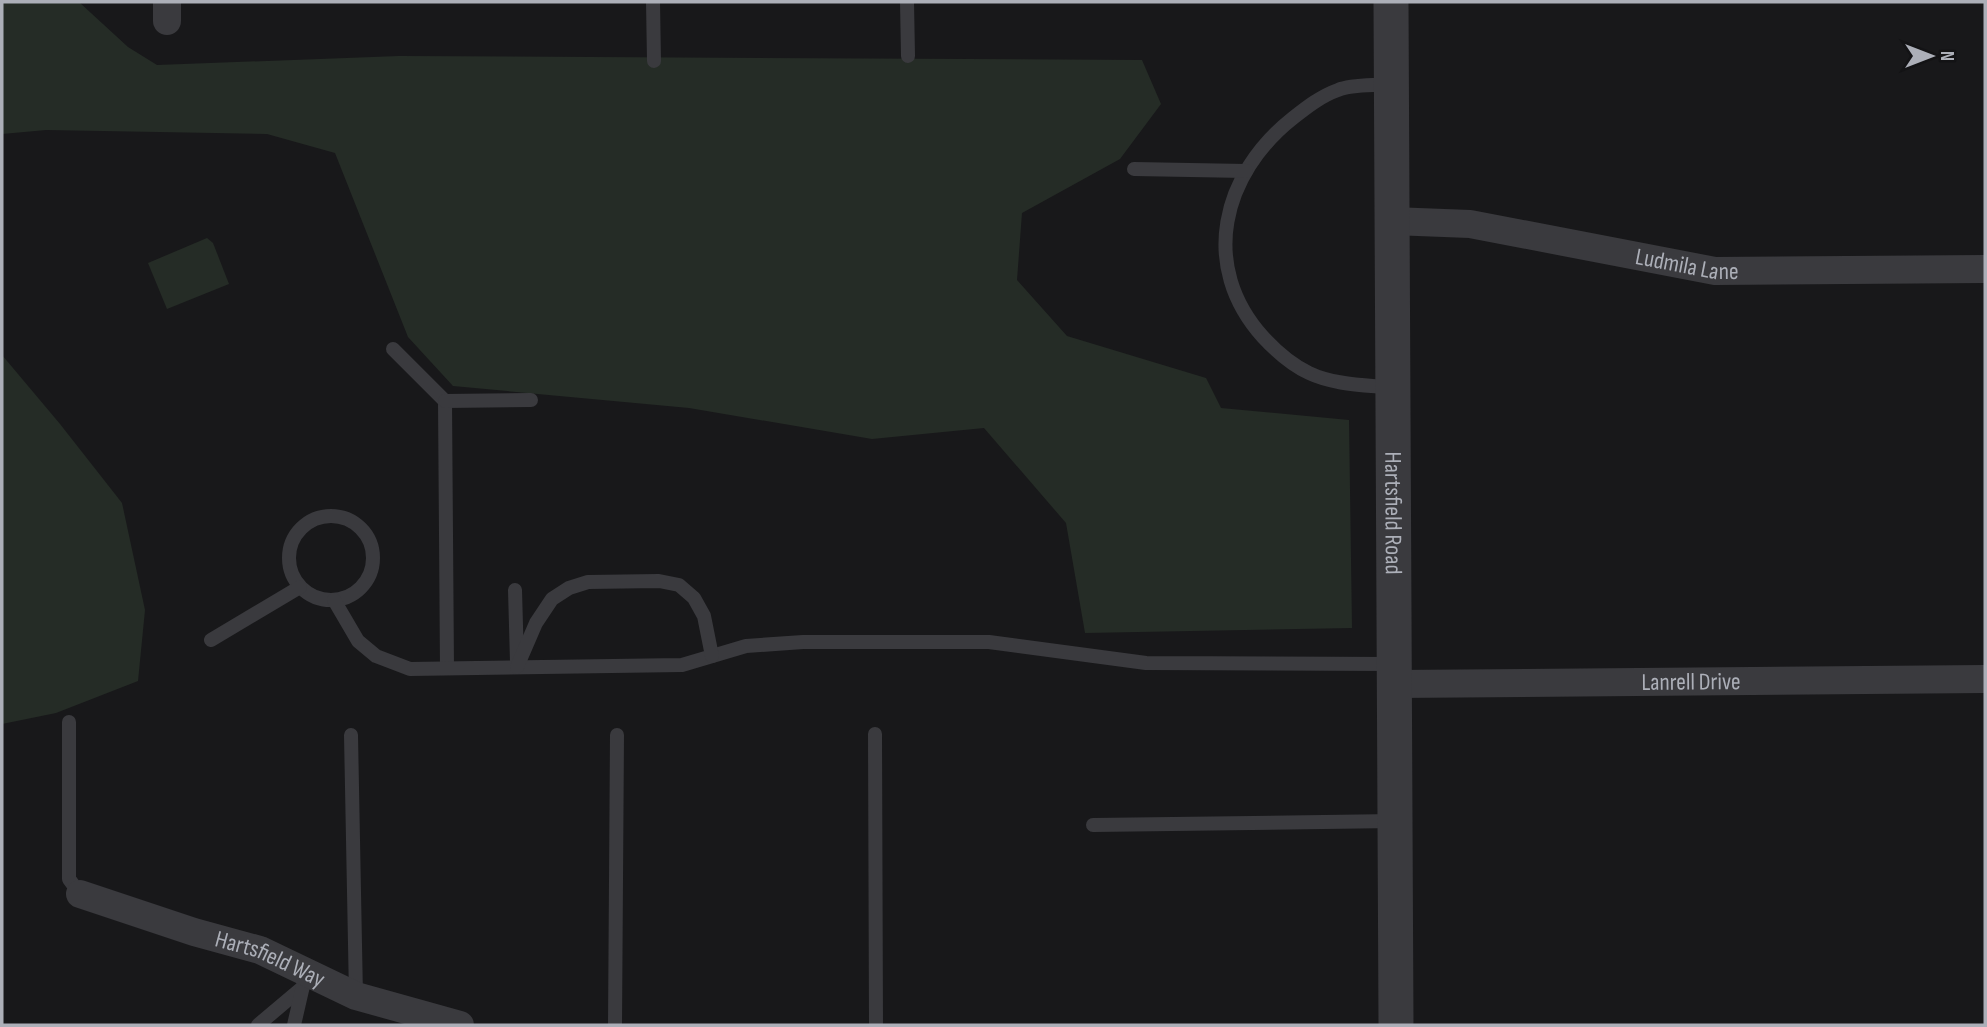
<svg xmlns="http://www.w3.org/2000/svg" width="1987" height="1027" font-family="'Sofia Sans Condensed',sans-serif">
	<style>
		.green { fill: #252c26 }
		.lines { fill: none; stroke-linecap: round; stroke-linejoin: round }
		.service { stroke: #3a3a3e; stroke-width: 14 }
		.minor { stroke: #3a3a3e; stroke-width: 28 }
		.tertiary { stroke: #3a3a3e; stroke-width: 35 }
		.labels { text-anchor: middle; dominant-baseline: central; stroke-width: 7; stroke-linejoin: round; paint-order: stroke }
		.street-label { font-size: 24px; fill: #acafb8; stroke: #131315 }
	</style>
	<rect width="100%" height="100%" fill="#18181a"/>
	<!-- green -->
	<g class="green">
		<path d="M2,2H79L128,47L157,65L399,56L1142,60L1161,104L1120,159L1022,213L1017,280L1067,336L1206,378L1221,408L1349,420L1352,628L1085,633L1066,523L984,428L872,439L689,408L453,386L408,337L335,153L267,134L46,130L2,134Z"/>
		<path d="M207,238L213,243L229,284L167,309L148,263Z"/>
		<path d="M2,355L60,424L122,503L145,610L138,681L56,713L2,724Z"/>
	</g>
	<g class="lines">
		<!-- service -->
		<g class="service">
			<path d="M653,2L654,61"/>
			<path d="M907,2L908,56"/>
			<path d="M1391,84C1374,86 1353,84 1338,90C1321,96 1307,107 1293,118C1222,174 1199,266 1263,337C1275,350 1292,365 1309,373C1334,385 1366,385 1393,388"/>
			<path d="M1134,169L1246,171"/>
			<path d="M393,349L445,401L447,668"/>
			<path d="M445,401L531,400"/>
			<circle cx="331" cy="558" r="42"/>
			<path d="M515,590L517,662"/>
			<path d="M334,600L358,641L376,656L410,669L682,665L746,646L803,642H989L1146,663L1393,664"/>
			<path d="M211,640L300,587"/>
			<path d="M517,667L536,623L552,599L569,588L588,582L659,581L679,585L694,598L704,616L712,656"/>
			<path d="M69,722V879L80,894"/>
			<path d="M875,734L876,1025"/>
			<path d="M351,735L356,996"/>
			<path d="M1093,825L1395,821"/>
			<path d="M258,1025L303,987"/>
			<path d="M294,1025L303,986"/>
			<path d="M615,1025L617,735"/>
		</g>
		<!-- minor -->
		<g class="minor">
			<path d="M167,2V21"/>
			<path id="s1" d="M1392,221L1470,224L1715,271L1985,269"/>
			<path id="s2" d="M1395,684L1985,679"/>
			<path id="s3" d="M80,894L194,932L260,950L356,996L460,1025"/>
		</g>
		<!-- tertiary -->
		<path class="tertiary" id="s4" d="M1391,2L1396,1025"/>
	</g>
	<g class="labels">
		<!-- street labels -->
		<g class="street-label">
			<text stroke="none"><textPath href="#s1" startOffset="299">Ludmila Lane</textPath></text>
			<text stroke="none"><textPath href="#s4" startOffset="511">Hartsfield Road</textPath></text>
			<text stroke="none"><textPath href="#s2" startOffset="296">Lanrell Drive</textPath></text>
			<text stroke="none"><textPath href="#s3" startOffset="201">Hartsfield Way</textPath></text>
		</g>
	</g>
	<!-- border -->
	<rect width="1987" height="1027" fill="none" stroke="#acafb8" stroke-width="7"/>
	<!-- north arrow -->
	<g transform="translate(1931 56) rotate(90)" stroke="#131315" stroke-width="5" paint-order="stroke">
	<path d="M0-5L12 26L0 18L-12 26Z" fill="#acafb8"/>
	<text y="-10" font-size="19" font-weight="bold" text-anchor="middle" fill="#acafb8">N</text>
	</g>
</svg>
